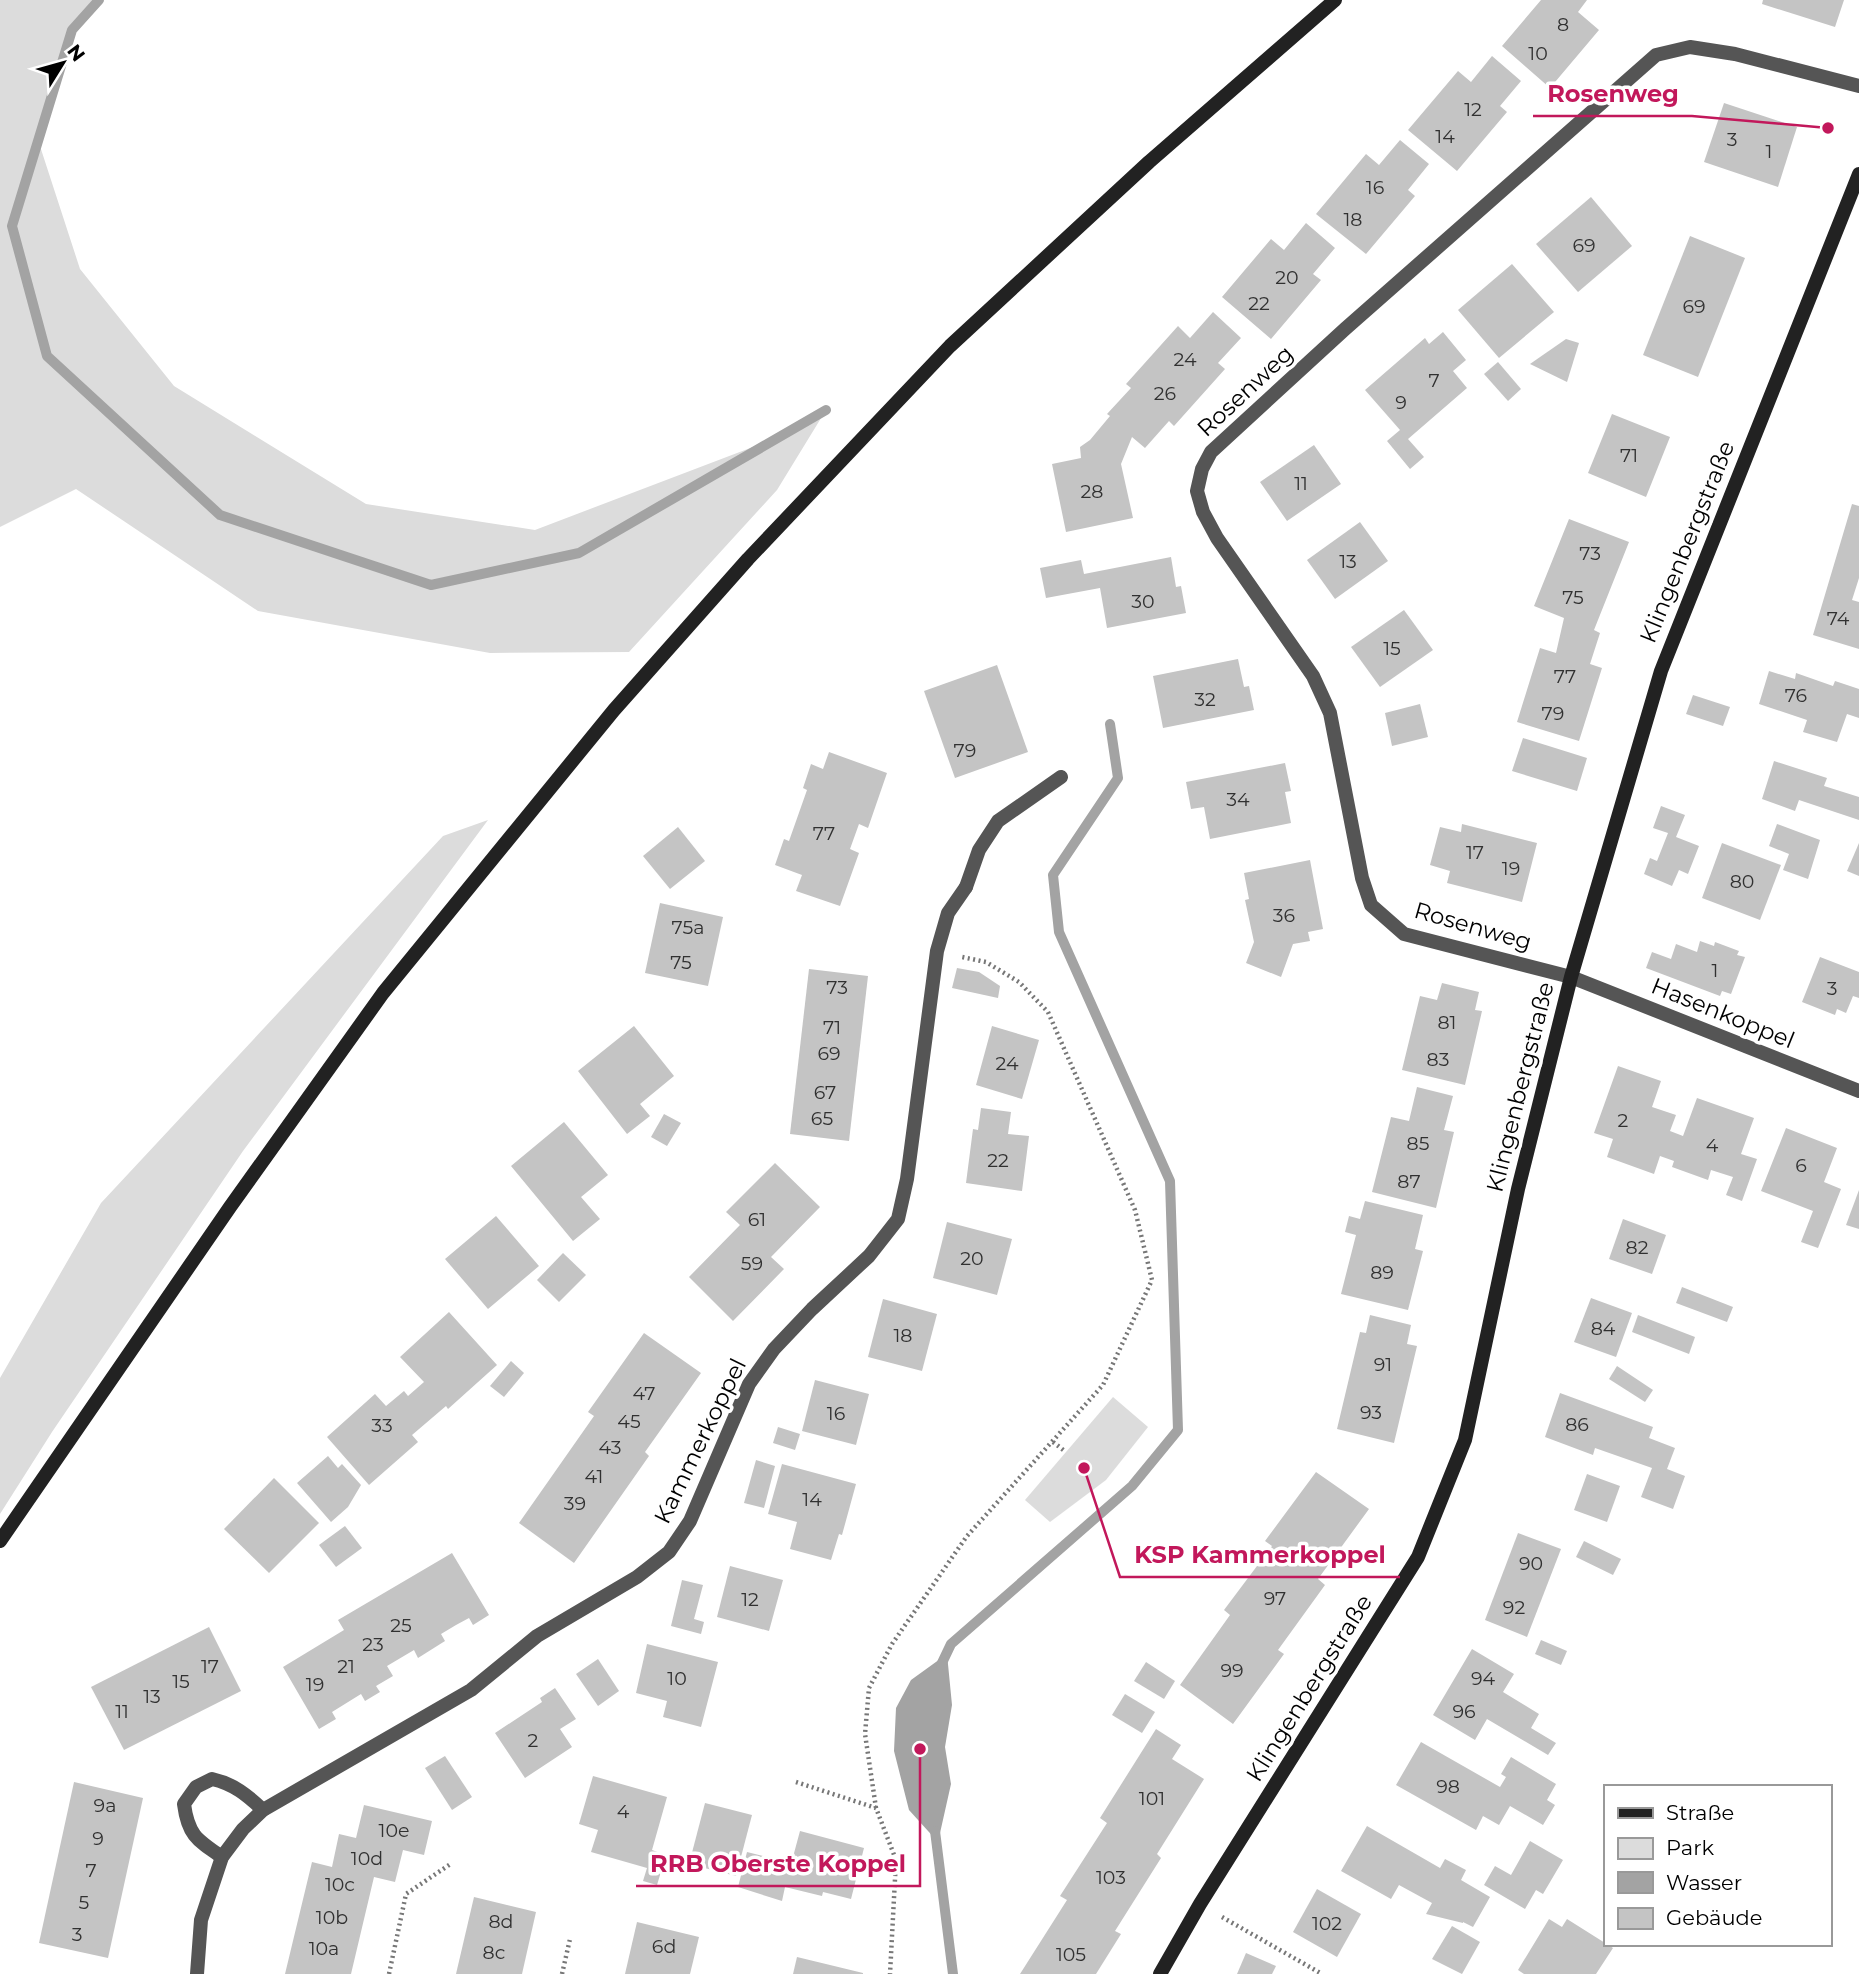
<svg xmlns="http://www.w3.org/2000/svg" width="1859" height="1974" font-family="Montserrat,sans-serif">
	<style>
		.green { fill: #dcdcdc }
		.water { fill: #a3a3a3 }
		.lines { fill: none; stroke-linecap: round; stroke-linejoin: round }
		.stream { stroke: #a3a3a3; stroke-width: 10 }
		.building { fill: #c4c4c4 }
		.path { stroke: #777; stroke-width: 4.5; stroke-dasharray: 2 3.5; stroke-linecap: butt }
		.lane { stroke: #555; stroke-width: 14 }
		.street { stroke: #555; stroke-width: 14 }
		.secondary { stroke: #222; stroke-width: 14 }
		.labels { text-anchor: middle; dominant-baseline: central; stroke-width: 7; stroke-linejoin: round; paint-order: stroke }
		.number-label { font-size: 19px; fill: #313131 }
		.street-label { font-size: 23px; fill: #000; stroke: #fff }
		.leader { fill: none; stroke: #c2185b; stroke-width: 2.5 }
		.callout-dot { fill: #c2185b; stroke: #fff; stroke-width: 2.5 }
		.callout-label { font-size: 24px; text-anchor: middle; font-weight: bold; fill: #c2185b; stroke: #fff; stroke-width: 7; stroke-linejoin: round; paint-order: stroke }
	</style>
	<rect width="100%" height="100%" fill="#fff"/>
	<!-- green -->
	<g class="green">
		<path d="M0,0H99L72,30L38,140L80,269L174,386L366,504L535,530L784,435L826,410L777,490L629,652L490,653L258,611L76,489L0,527Z"/>
		<path d="M488,820L243,1151L52,1432L0,1514V1378L101,1203L443,836Z"/>
		<path d="M1113,1397L1148,1427L1106,1480L1050,1522L1025,1500Z"/>
	</g>
	<!-- water -->
	<path class="water" d="M947,1654L952,1705L945,1747L951,1784L938,1842L909,1810L894,1751L896,1708L911,1680Z"/>
	<g class="lines">
		<!-- stream -->
		<g class="stream">
			<path d="M99,0L72,30L12,226L47,356L220,515L431,585L579,553L826,410"/>
			<path d="M941,1665L951,1644L1132,1486L1178,1430L1170,1181L1059,932L1053,875L1118,778L1110,724"/>
			<path d="M935,1831L953,1974"/>
		</g>
	</g>
	<!-- building -->
	<g class="building">
		<path d="M1541,0H1587L1578,12L1599,30L1550,88L1502,46Z"/>
		<path d="M1763,0H1844L1835,27L1762,4Z"/>
		<path d="M1492,56L1521,81L1500,106L1507,112L1457,171L1408,130L1458,71L1471,82Z"/>
		<path d="M1724,103L1797,127L1778,187L1704,162Z"/>
		<path d="M1400,140L1429,164L1408,190L1415,196L1366,254L1316,214L1366,154L1379,165Z"/>
		<path d="M1591,197L1632,246L1578,292L1536,244Z"/>
		<path d="M1306,223L1335,248L1313,274L1321,280L1271,339L1222,297L1271,239L1284,250Z"/>
		<path d="M1690,236L1745,258L1698,377L1643,355Z"/>
		<path d="M1512,264L1554,312L1499,358L1458,310Z"/>
		<path d="M1213,312L1241,338L1218,363L1225,369L1174,426L1169,421L1145,448L1132,437L1121,464L1133,518L1066,532L1052,464L1081,458L1080,447L1090,440L1110,416L1107,414L1131,388L1126,384L1178,326L1190,338Z"/>
		<path d="M1443,332L1466,360L1453,371L1467,388L1408,439L1424,457L1410,469L1387,441L1400,430L1365,390L1425,338L1429,344Z"/>
		<path d="M1566,339L1579,343L1567,382L1530,364Z"/>
		<path d="M1498,362L1521,389L1508,401L1484,374Z"/>
		<path d="M1612,414L1670,437L1646,497L1588,473Z"/>
		<path d="M1314,445L1341,484L1287,521L1260,482Z"/>
		<path d="M1852,504L1859,506V578L1852,600L1859,602V649L1813,635Z"/>
		<path d="M1569,519L1629,542L1594,630L1600,633L1590,664L1602,668L1579,741L1517,722L1540,648L1556,653L1564,618L1534,606Z"/>
		<path d="M1360,522L1388,561L1335,599L1307,560Z"/>
		<path d="M1171,557L1176,587L1181,586L1186,613L1107,628L1100,588L1046,598L1040,568L1081,560L1084,574Z"/>
		<path d="M1404,610L1433,650L1380,687L1351,647Z"/>
		<path d="M1238,659L1244,687L1249,686L1254,710L1163,728L1153,676Z"/>
		<path d="M997,665L1028,752L955,778L924,691Z"/>
		<path d="M1769,671L1795,679L1796,673L1833,686L1835,681L1859,689V718L1847,714L1837,742L1803,732L1807,720L1759,704Z"/>
		<path d="M1693,695L1730,707L1723,726L1686,714Z"/>
		<path d="M1420,704L1428,737L1392,746L1385,713Z"/>
		<path d="M1523,738L1587,758L1577,791L1512,771Z"/>
		<path d="M829,752L887,773L868,828L859,824L850,849L859,853L840,906L796,891L802,875L775,865L784,839L789,841L807,790L803,788L811,764L823,769Z"/>
		<path d="M1774,761L1827,778L1824,786L1859,797V820L1799,800L1795,811L1762,799Z"/>
		<path d="M1285,763L1291,791L1285,792L1291,823L1210,839L1204,807L1191,809L1186,782Z"/>
		<path d="M1661,806L1685,815L1676,837L1699,846L1688,874L1679,870L1672,886L1644,874L1650,858L1657,861L1668,833L1653,828Z"/>
		<path d="M1462,824L1537,843L1522,902L1447,883L1450,871L1430,865L1440,827L1461,832Z"/>
		<path d="M1777,824L1820,840L1808,879L1783,870L1789,854L1769,846Z"/>
		<path d="M678,827L705,861L670,889L643,856Z"/>
		<path d="M1722,843L1781,865L1760,920L1702,898Z"/>
		<path d="M1859,843V876L1847,871Z"/>
		<path d="M1310,860L1323,929L1308,932L1310,941L1293,944L1281,977L1246,963L1254,942L1245,900L1249,899L1244,873Z"/>
		<path d="M660,903L723,917L708,986L645,973Z"/>
		<path d="M1700,941L1714,946L1715,942L1739,951L1737,955L1745,957L1731,994L1722,991L1720,996L1646,968L1652,952L1671,959L1676,944L1697,952Z"/>
		<path d="M1820,957L1859,972V998L1853,996L1846,1013L1837,1009L1835,1015L1802,1002Z"/>
		<path d="M957,968L979,972L1000,986L998,998L952,988Z"/>
		<path d="M809,969L868,976L849,1141L790,1134Z"/>
		<path d="M1442,983L1479,992L1475,1010L1482,1011L1465,1085L1402,1070L1420,996L1437,1000Z"/>
		<path d="M634,1026L674,1076L640,1104L650,1116L627,1134L578,1071Z"/>
		<path d="M992,1026L1039,1040L1022,1099L976,1085Z"/>
		<path d="M1618,1066L1661,1081L1652,1107L1676,1115L1670,1131L1683,1136L1697,1098L1754,1118L1741,1154L1757,1159L1742,1201L1726,1195L1733,1177L1711,1170L1708,1180L1672,1167L1674,1161L1660,1156L1654,1174L1607,1157L1613,1139L1594,1133Z"/>
		<path d="M1417,1087L1453,1096L1444,1130L1454,1132L1436,1208L1372,1192L1391,1117L1409,1121Z"/>
		<path d="M981,1108L1011,1112L1008,1134L1029,1136L1022,1191L966,1183L973,1129L978,1130Z"/>
		<path d="M664,1114L681,1123L667,1146L651,1137Z"/>
		<path d="M564,1122L608,1175L581,1197L600,1219L573,1241L511,1166Z"/>
		<path d="M1786,1128L1837,1148L1824,1182L1841,1189L1818,1248L1801,1242L1813,1211L1761,1191Z"/>
		<path d="M775,1163L820,1207L771,1257L784,1269L733,1321L689,1277L740,1225L726,1212Z"/>
		<path d="M1859,1190V1229L1846,1225Z"/>
		<path d="M1365,1201L1423,1215L1415,1249L1423,1251L1408,1310L1341,1294L1356,1235L1345,1232L1349,1216L1360,1219Z"/>
		<path d="M496,1216L539,1266L488,1309L445,1259Z"/>
		<path d="M1623,1219L1666,1235L1652,1274L1609,1259Z"/>
		<path d="M947,1222L1012,1239L997,1295L933,1278Z"/>
		<path d="M563,1253L586,1275L559,1302L537,1280Z"/>
		<path d="M1682,1287L1733,1307L1727,1322L1676,1303Z"/>
		<path d="M1591,1298L1632,1313L1616,1357L1574,1342Z"/>
		<path d="M883,1299L937,1314L922,1371L868,1357Z"/>
		<path d="M449,1312L497,1365L448,1409L446,1406L412,1435L418,1442L369,1485L327,1437L375,1394L386,1406L404,1391L408,1396L424,1382L400,1357Z"/>
		<path d="M1370,1315L1411,1325L1407,1344L1417,1346L1394,1443L1337,1429L1360,1332L1366,1333Z"/>
		<path d="M1638,1315L1695,1337L1689,1354L1632,1332Z"/>
		<path d="M644,1333L701,1373L645,1452L649,1456L574,1563L519,1523L594,1416L588,1412Z"/>
		<path d="M511,1361L524,1373L504,1397L490,1386Z"/>
		<path d="M1617,1366L1653,1390L1645,1402L1609,1379Z"/>
		<path d="M815,1380L869,1394L856,1445L802,1431Z"/>
		<path d="M1560,1393L1653,1427L1649,1438L1675,1448L1667,1469L1685,1476L1673,1509L1641,1497L1652,1468L1595,1448L1593,1455L1545,1437Z"/>
		<path d="M778,1427L800,1434L795,1450L773,1443Z"/>
		<path d="M328,1456L338,1468L342,1464L361,1485L348,1507L331,1522L297,1483Z"/>
		<path d="M756,1460L775,1466L764,1508L744,1503Z"/>
		<path d="M782,1464L856,1484L842,1535L839,1534L831,1560L790,1549L797,1522L768,1514Z"/>
		<path d="M1316,1472L1369,1509L1318,1579L1325,1585L1278,1650L1284,1654L1233,1724L1180,1685L1230,1615L1224,1610L1272,1546L1265,1541Z"/>
		<path d="M1587,1474L1620,1486L1607,1522L1574,1510Z"/>
		<path d="M274,1478L319,1523L269,1573L224,1529Z"/>
		<path d="M345,1526L362,1548L336,1567L319,1545Z"/>
		<path d="M1518,1533L1561,1549L1527,1637L1485,1620Z"/>
		<path d="M1584,1541L1621,1559L1613,1575L1576,1557Z"/>
		<path d="M452,1553L489,1615L473,1625L469,1618L456,1625L441,1634L445,1641L418,1658L414,1650L387,1666L393,1676L376,1686L380,1692L365,1701L361,1694L332,1712L336,1719L319,1729L283,1667L344,1630L338,1620Z"/>
		<path d="M730,1566L783,1580L769,1631L717,1617Z"/>
		<path d="M682,1580L703,1585L694,1619L704,1622L701,1634L671,1626Z"/>
		<path d="M209,1627L241,1691L124,1750L91,1687Z"/>
		<path d="M1541,1640L1567,1651L1561,1665L1535,1654Z"/>
		<path d="M647,1644L718,1662L701,1727L663,1717L667,1701L636,1693Z"/>
		<path d="M1472,1649L1514,1674L1503,1692L1539,1714L1531,1728L1556,1743L1548,1755L1487,1719L1475,1740L1433,1715Z"/>
		<path d="M598,1659L619,1691L598,1706L576,1674Z"/>
		<path d="M1146,1662L1175,1681L1164,1699L1134,1681Z"/>
		<path d="M555,1688L576,1719L560,1729L572,1747L525,1778L495,1733L542,1702L540,1698Z"/>
		<path d="M1125,1694L1155,1712L1142,1733L1112,1715Z"/>
		<path d="M1156,1729L1181,1745L1172,1759L1204,1779L1157,1854L1161,1858L1115,1931L1121,1934L1096,1974H1020L1067,1900L1060,1896L1107,1823L1100,1818Z"/>
		<path d="M1421,1742L1500,1787L1506,1777L1501,1774L1511,1757L1556,1784L1547,1800L1555,1805L1543,1825L1510,1806L1499,1825L1483,1816L1476,1830L1396,1785Z"/>
		<path d="M445,1756L472,1797L452,1810L425,1768Z"/>
		<path d="M593,1776L667,1797L652,1850L666,1855L657,1885L643,1881L647,1868L591,1852L598,1830L579,1824Z"/>
		<path d="M74,1782L143,1798L108,1958L39,1943Z"/>
		<path d="M705,1803L752,1815L736,1876L689,1864Z"/>
		<path d="M364,1805L432,1821L424,1855L403,1850L395,1882L374,1877L351,1974H285L312,1862L332,1867L339,1834L356,1838Z"/>
		<path d="M1367,1826L1440,1868L1445,1859L1466,1870L1461,1880L1490,1897L1473,1927L1463,1922V1923L1426,1914L1432,1903L1399,1885L1391,1899L1341,1871Z"/>
		<path d="M800,1831L864,1848L851,1899L823,1892L822,1896L785,1887L782,1901L738,1887L747,1852L763,1856L762,1861L790,1868Z"/>
		<path d="M1530,1841L1563,1860L1543,1894L1536,1890L1525,1909L1484,1885L1495,1866L1511,1875Z"/>
		<path d="M1317,1889L1361,1914L1337,1957L1293,1932Z"/>
		<path d="M474,1897L536,1912L522,1974H456Z"/>
		<path d="M1549,1919L1562,1927L1567,1919L1613,1948L1596,1974H1524L1518,1970Z"/>
		<path d="M637,1922L699,1937L690,1974H625Z"/>
		<path d="M1452,1926L1480,1942L1462,1974L1432,1959Z"/>
		<path d="M1246,1953L1276,1966L1272,1974H1237Z"/>
		<path d="M797,1957L863,1973V1974H793Z"/>
	</g>
	<g class="lines">
		<!-- path -->
		<g class="path">
			<path d="M1053,1442L1066,1452"/>
			<path d="M796,1782L876,1808L896,1860L890,1974"/>
			<path d="M876,1808L865,1734L869,1688L892,1644L967,1536L1103,1385L1152,1280L1135,1210L1048,1012L1019,982L986,962L962,957"/>
			<path d="M1222,1917L1322,1974"/>
			<path d="M389,1974L406,1894L452,1863"/>
			<path d="M562,1974L570,1939"/>
		</g>
		<!-- lane -->
		<g class="lane">
			<path d="M966,887L979,850L998,821L1061,777"/>
			<path d="M222,1857C197,1840 188,1835 184,1804L196,1787L212,1779C234,1784 247,1795 263,1810"/>
		</g>
		<!-- street -->
		<g class="street">
			<path d="M1859,86L1735,54L1690,47L1656,55L1345,329L1211,452L1202,469L1197,491L1203,512L1217,538L1313,676L1330,713L1362,878L1371,905L1404,934L1571,977L1859,1091"/>
			<path d="M197,1974L201,1920L222,1857L243,1829L263,1810L471,1690L537,1636L637,1577L669,1552L690,1521L749,1384L774,1349L812,1309L869,1256L898,1219L907,1179L937,951L948,913L966,887"/>
		</g>
		<!-- secondary -->
		<g class="secondary">
			<path d="M0,1541L230,1207L383,993L614,710L748,559L950,346L1149,162L1335,0"/>
			<path d="M1160,1974L1200,1904L1418,1557L1465,1440L1518,1189L1571,977L1661,671L1859,174"/>
		</g>
	</g>
	<g class="labels">
		<!-- number labels -->
		<g class="number-label">
			<text x="1563" y="24">8</text>
			<text x="1538" y="53">10</text>
			<text x="1473" y="109">12</text>
			<text x="1445" y="136">14</text>
			<text x="1732" y="139">3</text>
			<text x="1769" y="151">1</text>
			<text x="1375" y="187">16</text>
			<text x="1353" y="219">18</text>
			<text x="1584" y="245">69</text>
			<text x="1287" y="277">20</text>
			<text x="1259" y="303">22</text>
			<text x="1694" y="306">69</text>
			<text x="1185" y="359">24</text>
			<text x="1434" y="380">7</text>
			<text x="1165" y="393">26</text>
			<text x="1401" y="402">9</text>
			<text x="1629" y="455">71</text>
			<text x="1301" y="483">11</text>
			<text x="1092" y="491">28</text>
			<text x="1590" y="553">73</text>
			<text x="1348" y="561">13</text>
			<text x="1573" y="597">75</text>
			<text x="1143" y="601">30</text>
			<text x="1838" y="618">74</text>
			<text x="1392" y="648">15</text>
			<text x="1565" y="676">77</text>
			<text x="1796" y="695">76</text>
			<text x="1205" y="699">32</text>
			<text x="1553" y="713">79</text>
			<text x="965" y="750">79</text>
			<text x="1238" y="799">34</text>
			<text x="824" y="833">77</text>
			<text x="1475" y="852">17</text>
			<text x="1511" y="868">19</text>
			<text x="1742" y="881">80</text>
			<text x="1284" y="915">36</text>
			<text x="688" y="927">75a</text>
			<text x="681" y="962">75</text>
			<text x="1715" y="970">1</text>
			<text x="837" y="987">73</text>
			<text x="1832" y="988">3</text>
			<text x="1447" y="1022">81</text>
			<text x="832" y="1027">71</text>
			<text x="829" y="1053">69</text>
			<text x="1438" y="1059">83</text>
			<text x="1007" y="1063">24</text>
			<text x="825" y="1092">67</text>
			<text x="822" y="1118">65</text>
			<text x="1623" y="1120">2</text>
			<text x="1418" y="1143">85</text>
			<text x="1712" y="1145">4</text>
			<text x="998" y="1160">22</text>
			<text x="1801" y="1165">6</text>
			<text x="1409" y="1181">87</text>
			<text x="757" y="1219">61</text>
			<text x="1637" y="1247">82</text>
			<text x="972" y="1258">20</text>
			<text x="752" y="1263">59</text>
			<text x="1382" y="1272">89</text>
			<text x="1603" y="1328">84</text>
			<text x="903" y="1335">18</text>
			<text x="1383" y="1364">91</text>
			<text x="644" y="1393">47</text>
			<text x="1371" y="1412">93</text>
			<text x="836" y="1413">16</text>
			<text x="629" y="1421">45</text>
			<text x="1577" y="1424">86</text>
			<text x="382" y="1425">33</text>
			<text x="610" y="1447">43</text>
			<text x="594" y="1476">41</text>
			<text x="812" y="1499">14</text>
			<text x="575" y="1503">39</text>
			<text x="1531" y="1563">90</text>
			<text x="1275" y="1598">97</text>
			<text x="750" y="1599">12</text>
			<text x="1514" y="1607">92</text>
			<text x="401" y="1625">25</text>
			<text x="373" y="1644">23</text>
			<text x="210" y="1666">17</text>
			<text x="346" y="1666">21</text>
			<text x="1232" y="1670">99</text>
			<text x="677" y="1678">10</text>
			<text x="1483" y="1678">94</text>
			<text x="181" y="1681">15</text>
			<text x="315" y="1684">19</text>
			<text x="152" y="1696">13</text>
			<text x="122" y="1711">11</text>
			<text x="1464" y="1711">96</text>
			<text x="533" y="1740">2</text>
			<text x="1448" y="1786">98</text>
			<text x="1152" y="1798">101</text>
			<text x="105" y="1805">9a</text>
			<text x="623" y="1811">4</text>
			<text x="394" y="1830">10e</text>
			<text x="98" y="1838">9</text>
			<text x="367" y="1858">10d</text>
			<text x="91" y="1870">7</text>
			<text x="1111" y="1877">103</text>
			<text x="340" y="1884">10c</text>
			<text x="84" y="1902">5</text>
			<text x="332" y="1917">10b</text>
			<text x="501" y="1921">8d</text>
			<text x="1327" y="1923">102</text>
			<text x="77" y="1934">3</text>
			<text x="664" y="1946">6d</text>
			<text x="324" y="1948">10a</text>
			<text x="494" y="1952">8c</text>
			<text x="1071" y="1954">105</text>
		</g>
		<!-- street labels -->
		<g class="street-label">
			<text transform="translate(1245 391) rotate(-43)">Rosenweg</text>
			<text transform="translate(1687 542) rotate(-68)">Klingenbergstraße</text>
			<text transform="translate(1473 926) rotate(16)">Rosenweg</text>
			<text transform="translate(1723 1013) rotate(22)">Hasenkoppel</text>
			<text transform="translate(1520 1087) rotate(-76)">Klingenbergstraße</text>
			<text transform="translate(700 1441) rotate(-64)">Kammerkoppel</text>
			<text transform="translate(1309 1688) rotate(-58)">Klingenbergstraße</text>
		</g>
	</g>
	<!-- callouts -->
	<path class="leader" d="M1828 128L1692 116H1533M1084 1468L1120 1577H1400M920 1749L920 1886H636"/>
	<g class="callout-dot">
		<circle cx="1828" cy="128" r="7"/>
		<circle cx="1084" cy="1468" r="7"/>
		<circle cx="920" cy="1749" r="7"/>
	</g>
	<g class="callout-label">
		<text x="1613" y="102">Rosenweg</text>
		<text x="1260" y="1563">KSP Kammerkoppel</text>
		<text x="778" y="1872">RRB Oberste Koppel</text>
	</g>
	<!-- legend -->
	<rect x="1604" y="1785" width="228" height="161" fill="#ffffff" stroke="#999999" stroke-width="2"/>
	<rect x="1618" y="1808" width="35" height="10" fill="#222222" stroke="#999999" stroke-width="2"/>
	<text x="1666" y="1820" font-size="21" fill="#000000">Straße</text>
	<rect x="1618" y="1838" width="35" height="21" fill="#dcdcdc" stroke="#999999" stroke-width="2"/>
	<text x="1666" y="1855" font-size="21" fill="#000000">Park</text>
	<rect x="1618" y="1872" width="35" height="21" fill="#a3a3a3" stroke="#999999" stroke-width="2"/>
	<text x="1666" y="1890" font-size="21" fill="#000000">Wasser</text>
	<rect x="1618" y="1908" width="35" height="21" fill="#c4c4c4" stroke="#999999" stroke-width="2"/>
	<text x="1666" y="1925" font-size="21" fill="#000000">Gebäude</text>
	<!-- north arrow -->
	<g transform="translate(63 63) rotate(53)" stroke="#ffffff" stroke-width="5" paint-order="stroke">
	<path d="M0-5L12 26L0 18L-12 26Z" fill="#000000"/>
	<text y="-10" font-size="19" font-weight="bold" text-anchor="middle" fill="#000000">N</text>
	</g>
</svg>
